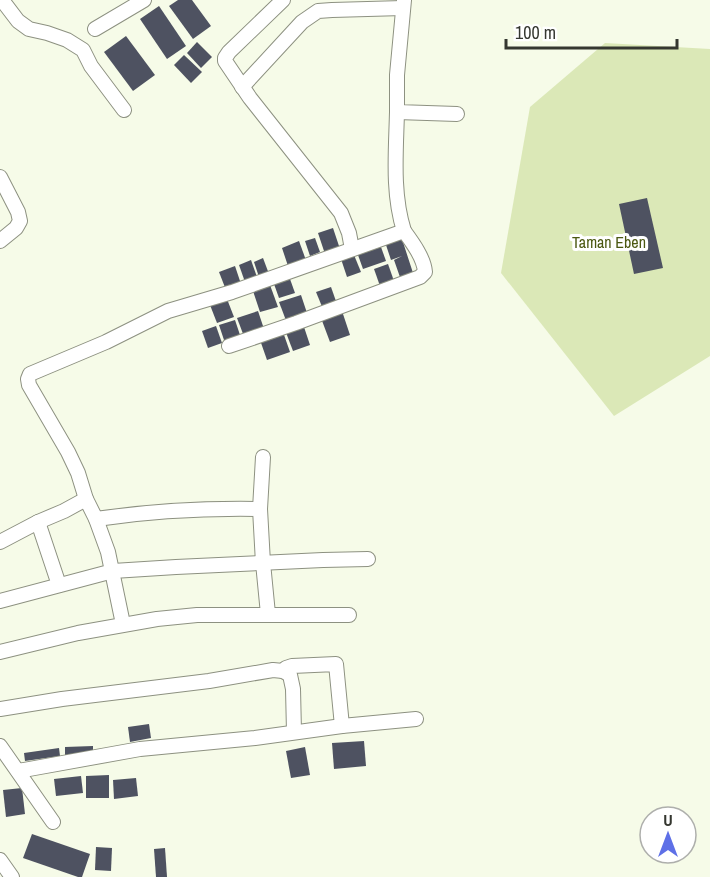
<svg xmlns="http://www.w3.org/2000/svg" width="710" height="877" font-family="'Archivo Narrow',sans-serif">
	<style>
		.green { fill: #dbe8b7 }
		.building { fill: #4e5261 }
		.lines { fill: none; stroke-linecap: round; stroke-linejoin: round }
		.minor-casing { stroke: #8d9181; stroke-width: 16 }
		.minor { stroke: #fff; stroke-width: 14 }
		.labels { text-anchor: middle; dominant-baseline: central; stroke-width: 6; stroke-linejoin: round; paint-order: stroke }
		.park-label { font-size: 16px; fill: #4b5811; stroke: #fff }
	</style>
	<rect width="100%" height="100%" fill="#f6fbe8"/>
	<!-- green -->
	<path class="green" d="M605,43L710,49V356L614,416L501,273L530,107Z"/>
	<!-- building -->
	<g class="building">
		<path d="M178,0H192L211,26L193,39L169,6Z"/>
		<path d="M159,6L186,46L167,59L140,19Z"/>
		<path d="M126,36L155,75L133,91L104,52Z"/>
		<path d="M197,42L212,57L201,68L187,53Z"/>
		<path d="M184,55L202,72L191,83L174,65Z"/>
		<path d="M647,198L663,268L634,274L619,204Z"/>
		<path d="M333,228L340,249L325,254L318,233Z"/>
		<path d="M401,236L414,276L401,280L394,260L402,256L391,260L385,242Z"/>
		<path d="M315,238L320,252L310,256L305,241Z"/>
		<path d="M299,241L307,263L289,269L282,248Z"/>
		<path d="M381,247L386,261L363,269L358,255Z"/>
		<path d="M354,255L361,272L347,277L341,259Z"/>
		<path d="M263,258L269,274L259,277L254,262Z"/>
		<path d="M251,260L257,277L245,282L239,265Z"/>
		<path d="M388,264L394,281L380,286L374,269Z"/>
		<path d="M235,266L241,284L226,290L219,272Z"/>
		<path d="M290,279L295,293L279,298L274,284Z"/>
		<path d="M270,285L278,307L260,312L253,291Z"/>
		<path d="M331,287L337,304L323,309L316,292Z"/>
		<path d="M301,295L308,316L287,323L279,302Z"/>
		<path d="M227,299L234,317L217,323L210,305Z"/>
		<path d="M258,311L265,332L245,339L237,318Z"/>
		<path d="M342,311L350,335L330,342L321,318Z"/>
		<path d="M235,320L241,338L225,343L219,325Z"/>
		<path d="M303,324L310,345L293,351L285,330Z"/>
		<path d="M216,326L222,343L208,348L202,331Z"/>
		<path d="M283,332L290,352L267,360L260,340Z"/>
		<path d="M149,724L151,738L130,742L128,727Z"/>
		<path d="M364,741L366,766L334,769L332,743Z"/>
		<path d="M93,746V755L65,756V747Z"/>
		<path d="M305,747L310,775L291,778L286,751Z"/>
		<path d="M59,748L60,756L25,761L24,753Z"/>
		<path d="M109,775V798H86V776Z"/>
		<path d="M81,776L83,793L56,796L54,779Z"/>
		<path d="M136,778L138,796L114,799L113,780Z"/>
		<path d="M22,788L25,814L6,817L3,790Z"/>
		<path d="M32,834L90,854L82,877H78L23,858Z"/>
		<path d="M96,847L112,848L111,871L95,870Z"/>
		<path d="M165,848L167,877H156L154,849Z"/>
	</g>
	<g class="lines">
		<!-- minor casing -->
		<g class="minor-casing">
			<g id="minor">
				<path d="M2,0L18,21L29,29L47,33L67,40L83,50L91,66L124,110"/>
				<path d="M283,0L229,52L225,58V61L250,98L341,213L349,233L352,249"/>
				<path d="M404,0L397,75V112L457,114"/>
				<path d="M95,29L144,0"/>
				<path d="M242,87L302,22L318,11L332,10L403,8"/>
				<path d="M0,177L18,212L20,221L16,228L0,241"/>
				<path d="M229,346L296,323L420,277L425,272C424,258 412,242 404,231"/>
				<path d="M260,509L263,457"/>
				<path d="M96,519C151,511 204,508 260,509L263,563L268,614"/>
				<path d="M38,522L59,585"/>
				<path d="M0,542L38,522L64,511L86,499"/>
				<path d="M0,601L113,571L176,567L323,560L368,559"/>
				<path d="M123,624L108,552L96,519L86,499L78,473L68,452L29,385L28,379L30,374L106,342L168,311L232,292L404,231C392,193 396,152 397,112"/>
				<path d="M0,652L78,633L157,619L197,615H349"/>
				<path d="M283,671L286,668L292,666L336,664L342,726"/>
				<path d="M0,709L62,699L209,681L273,670L283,671L290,675L293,689L294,732"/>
				<path d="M0,746L53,822"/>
				<path d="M18,771L140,749L255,738L342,726L416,719"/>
				<path d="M0,860L12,877"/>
			</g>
		</g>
		<!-- minor -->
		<use href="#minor" class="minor"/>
	</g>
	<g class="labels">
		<!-- park labels -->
		<g class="park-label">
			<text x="609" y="242">Taman Eben</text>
		</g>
	</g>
	<!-- north arrow -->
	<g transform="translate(668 835)"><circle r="28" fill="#ffffff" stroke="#aeafac" stroke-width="1.5"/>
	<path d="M0-4.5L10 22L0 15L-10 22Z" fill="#5e70e7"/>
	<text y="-9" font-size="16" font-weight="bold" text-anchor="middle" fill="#353730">U</text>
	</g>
	<!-- scale -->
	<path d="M506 39v9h171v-9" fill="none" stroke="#353730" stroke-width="3"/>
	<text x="515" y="39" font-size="18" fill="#353730" stroke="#ffffff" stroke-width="4.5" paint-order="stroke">100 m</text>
</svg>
